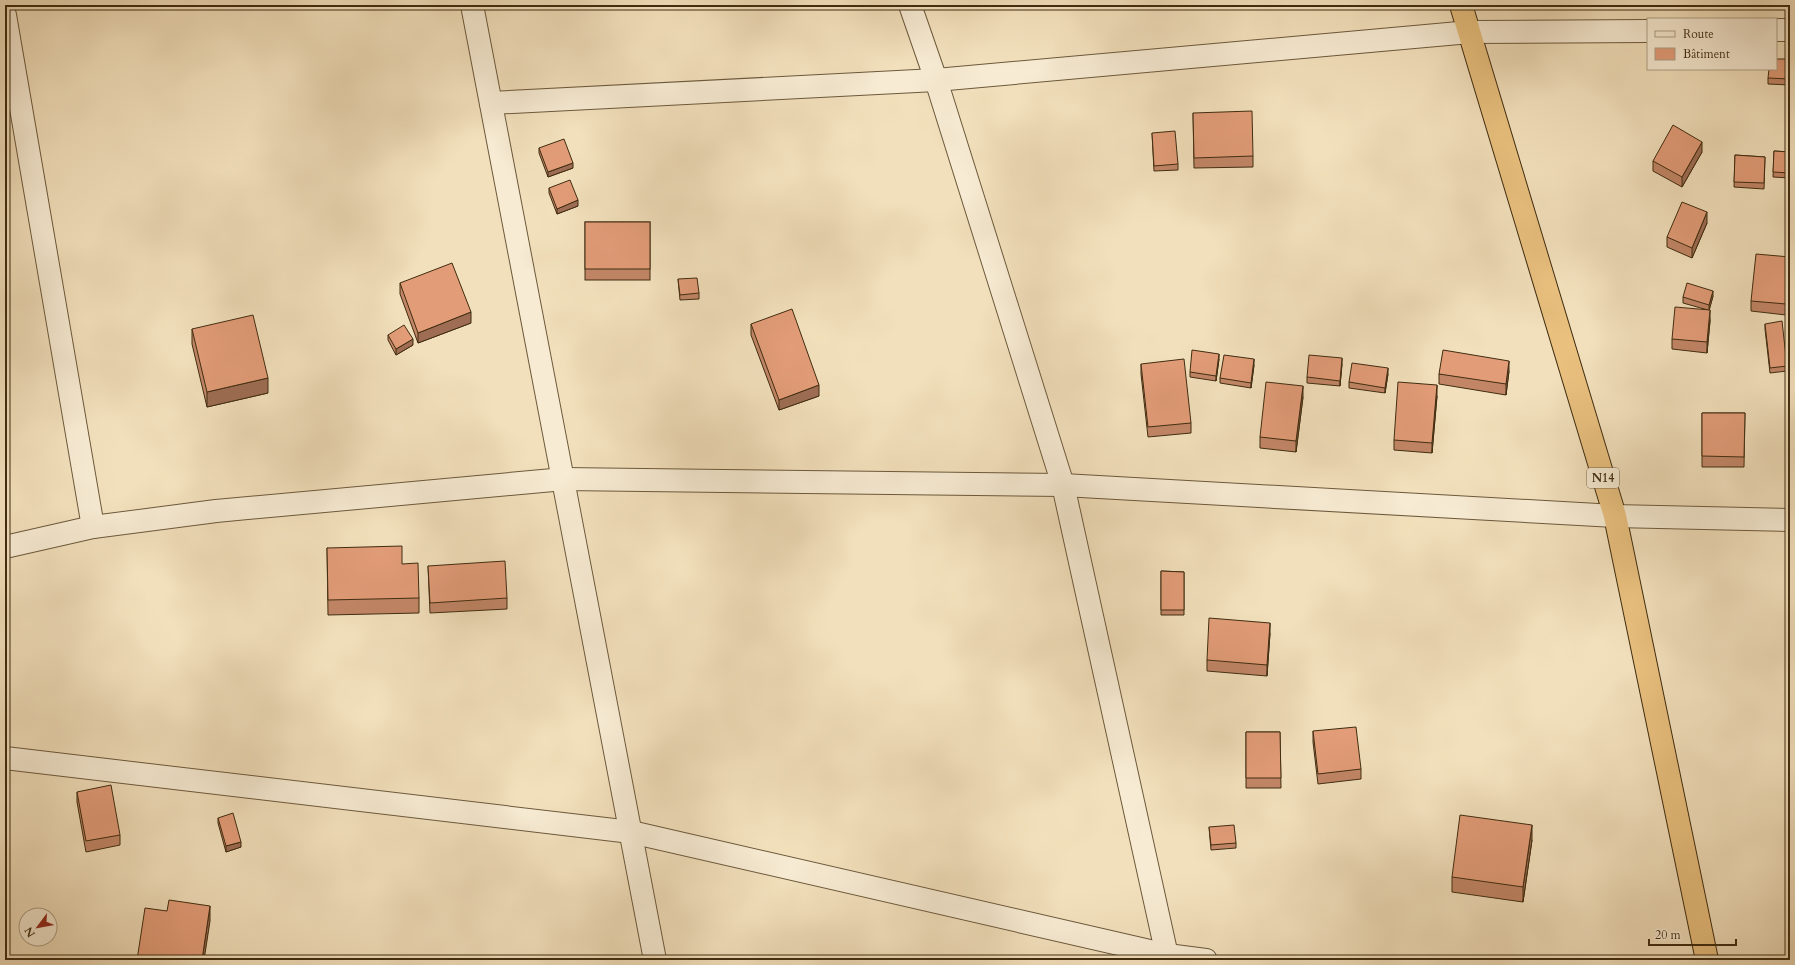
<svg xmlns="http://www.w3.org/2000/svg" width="1795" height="965" font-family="Cardo,serif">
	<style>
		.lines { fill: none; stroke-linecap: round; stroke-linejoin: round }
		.minor-casing { stroke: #6c593b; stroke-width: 24 }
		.highway-casing { stroke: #3f2c10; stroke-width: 24 }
		.minor { stroke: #f7ebd3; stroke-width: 22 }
		.highway { stroke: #e9c07e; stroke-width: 22 }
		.wall { fill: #c28667; stroke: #3f2c10 }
		.shaded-wall { fill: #9e6d54; stroke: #3f2c10 }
		.building { fill: #e29c78; stroke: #3f2c10 }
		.labels { text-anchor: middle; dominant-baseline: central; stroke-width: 3.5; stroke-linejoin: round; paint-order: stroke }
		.shield { fill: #f7ebd3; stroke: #76654a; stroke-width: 1 }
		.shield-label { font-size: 12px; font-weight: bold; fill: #3f2c10 }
	</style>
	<rect width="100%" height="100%" fill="#f2e0bc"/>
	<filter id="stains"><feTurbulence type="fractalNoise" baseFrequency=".005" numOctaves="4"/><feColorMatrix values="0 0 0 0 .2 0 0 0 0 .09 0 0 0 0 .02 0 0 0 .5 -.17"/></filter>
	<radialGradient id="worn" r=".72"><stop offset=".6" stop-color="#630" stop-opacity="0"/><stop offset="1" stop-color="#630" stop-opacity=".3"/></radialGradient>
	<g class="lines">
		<!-- minor casing -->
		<g class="minor-casing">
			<g id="minor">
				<path d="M472,5L655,960"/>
				<path d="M910,5L936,80L1063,485L1168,960"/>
				<path d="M5,15L93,527"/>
				<path d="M1776,30H1790"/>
				<path d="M491,103L936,80L1470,32L1648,31"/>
				<path d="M5,547L93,527L216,511L564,479L1063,485L1615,516L1790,520"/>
				<path d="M5,758L631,832L1167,955L1206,960"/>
			</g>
		</g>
		<!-- highway casing -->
		<g class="highway-casing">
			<path id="highway" d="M1461,5L1615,516L1707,960"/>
		</g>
		<!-- minor -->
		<use href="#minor" class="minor"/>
		<!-- highway -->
		<use href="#highway" class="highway"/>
	</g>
	<!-- wall -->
	<g class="wall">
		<path d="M1790,59V85L1768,84V78Z"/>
		<path d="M1193,113L1253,156V167L1194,168Z"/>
		<path d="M1152,133L1178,164V170L1154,171Z"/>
		<path d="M539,148L573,168L548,177L539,153Z"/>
		<path d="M1774,151L1790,152V178L1773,177Z"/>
		<path d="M1702,152L1682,187L1653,171V161Z"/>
		<path d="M1735,155L1765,157L1764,189L1734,187Z"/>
		<path d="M549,188L578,206L557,214L549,193Z"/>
		<rect x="585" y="222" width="65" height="58"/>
		<path d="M1707,223L1692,258L1667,247V237Z"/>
		<path d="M1790,257L1786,315L1751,311V301Z"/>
		<path d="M678,279L699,293V299L680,300Z"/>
		<path d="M400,283L471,323L418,343L400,294Z"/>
		<path d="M1713,296L1709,310L1710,321L1707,353L1672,349V339L1708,310L1683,303V297Z"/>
		<path d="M751,324L819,396L779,410L751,335Z"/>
		<path d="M1765,324L1786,354V351L1790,346V360L1786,356L1787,371L1770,373L1765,329Z"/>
		<path d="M192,329L268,393L207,407L192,344Z"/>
		<path d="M388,335L413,345L396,355L388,340Z"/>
		<path d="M1219,359L1216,381L1190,377V372Z"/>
		<path d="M1141,364L1191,423V433L1148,437L1141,374Z"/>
		<path d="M1342,364L1340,386L1307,383V377Z"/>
		<path d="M1254,365L1251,388L1220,383V378Z"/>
		<path d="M1509,371L1506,395L1439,384V374Z"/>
		<path d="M1388,374L1385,393L1349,388V382Z"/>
		<path d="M1437,396L1432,453L1394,450V440Z"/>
		<path d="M1303,397L1296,452L1260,448V437Z"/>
		<path d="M1702,413H1745L1744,467H1702Z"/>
		<path d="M327,548L402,564L419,598V613L328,615Z"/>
		<path d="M428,566L507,598V609L430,613Z"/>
		<path d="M1161,571L1184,572V615H1161Z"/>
		<path d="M1270,633L1267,676L1207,671V660Z"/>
		<path d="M1313,731L1361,769V779L1318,784L1313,742Z"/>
		<path d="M1246,732H1280L1281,788H1246Z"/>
		<path d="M77,792L120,835V845L86,852L77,802Z"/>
		<path d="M218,818L241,847L226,852L218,823Z"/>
		<path d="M1209,827L1236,843V848L1211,850Z"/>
		<path d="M1532,840L1523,902L1452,892V877Z"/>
	</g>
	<!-- shaded-wall -->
	<g class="shaded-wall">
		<path d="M1702,142V152L1682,187V177Z"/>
		<path d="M573,163V168L548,177V172Z"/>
		<path d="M578,200V206L557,214V209Z"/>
		<path d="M1707,212V223L1692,258V248Z"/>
		<path d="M1790,263V274L1786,315V304Z"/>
		<path d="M1713,291V296L1709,311V305Z"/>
		<path d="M1710,310V321L1707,353V342Z"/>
		<path d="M471,312V323L418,343V333Z"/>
		<path d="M413,339V345L396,355V349Z"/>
		<path d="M1219,354V359L1216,381V376Z"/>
		<path d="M1342,358V364L1340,386V381Z"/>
		<path d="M1254,359V365L1251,388V383Z"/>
		<path d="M1509,361V371L1506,395V384Z"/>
		<path d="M1388,368V374L1385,393V388Z"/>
		<path d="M268,378V393L207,407V392Z"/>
		<path d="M819,385V396L779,410V400Z"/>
		<path d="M1437,385V396L1432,453V443Z"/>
		<path d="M1303,386V397L1296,452V441Z"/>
		<path d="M1270,623V633L1267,676V665Z"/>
		<path d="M1532,825V840L1523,902V887Z"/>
		<path d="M241,842V847L226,852V846Z"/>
		<path d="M210,906V921L204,960H202Z"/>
	</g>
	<!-- building -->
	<g class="building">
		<path d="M1776,59H1790V79L1768,78L1769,69H1776Z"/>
		<path d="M1252,111L1253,156L1194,158L1193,113Z"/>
		<path d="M1673,125L1702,142L1682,177L1653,161Z"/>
		<path d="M1175,131L1178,164L1154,166L1152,133Z"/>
		<path d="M564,139L573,163L548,172L539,148Z"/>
		<path d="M1774,151L1790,152V173L1773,172Z"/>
		<path d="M1735,155L1765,157L1764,183L1734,182Z"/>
		<path d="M570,180L578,200L557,209L549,188Z"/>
		<path d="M1682,202L1707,212L1692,248L1667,237Z"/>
		<rect x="585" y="222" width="65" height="47"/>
		<path d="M1756,254L1790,257V263L1786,304L1751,301Z"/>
		<path d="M452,263L471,312L418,333L400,283Z"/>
		<path d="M697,278L699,293L680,295L678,279Z"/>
		<path d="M1687,283L1713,291L1709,305L1683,297Z"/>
		<path d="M1675,307L1710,310L1707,342L1672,339Z"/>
		<path d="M792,309L819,385L779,400L751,324Z"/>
		<path d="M253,315L268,378L207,392L192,329Z"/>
		<path d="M1782,321L1787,366L1770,368L1765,324Z"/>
		<path d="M404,325L413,339L396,349L388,335Z"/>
		<path d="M1790,346V355L1786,351Z"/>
		<path d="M1192,350L1219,354L1216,376L1190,372Z"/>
		<path d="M1443,350L1509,361L1506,384L1439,374Z"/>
		<path d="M1224,355L1254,359L1251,383L1220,378Z"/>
		<path d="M1309,355L1342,358L1340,381L1307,377Z"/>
		<path d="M1184,359L1191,423L1148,427L1141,364Z"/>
		<path d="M1352,363L1388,368L1385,388L1349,382Z"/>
		<path d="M1266,382L1303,386L1296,441L1260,437Z"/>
		<path d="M1398,382L1437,385L1432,443L1394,440Z"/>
		<path d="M1702,413H1745L1744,457L1702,456Z"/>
		<path d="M402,546V564L418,563L419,598L328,600L327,548Z"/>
		<path d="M505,561L507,598L430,603L428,566Z"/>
		<path d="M1161,571L1184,572V610H1161Z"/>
		<path d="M1209,618L1270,623L1267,665L1207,660Z"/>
		<path d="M1356,727L1361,769L1318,774L1313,731Z"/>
		<path d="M1246,732H1280L1281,778H1246Z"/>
		<path d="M111,785L120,835L86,841L77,792Z"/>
		<path d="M233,813L241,842L226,846L218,818Z"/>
		<path d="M1460,815L1532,825L1523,887L1452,877Z"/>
		<path d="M1234,825L1236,843L1211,845L1209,827Z"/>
		<path d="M169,900L210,906L202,960H137L145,908L167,911Z"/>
	</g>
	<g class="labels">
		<!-- shield labels -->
		<rect class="shield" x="1587" y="468" width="32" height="20" rx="3"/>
		<g class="shield-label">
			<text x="1603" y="478">N14</text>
		</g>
	</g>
	<!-- margin -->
	<rect width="1795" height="965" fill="none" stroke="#f2e0bc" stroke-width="20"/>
	<rect x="6" y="6" width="1783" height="953" fill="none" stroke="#3f2c10" stroke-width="2"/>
	<rect x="10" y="10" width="1775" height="945" fill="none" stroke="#3f2c10"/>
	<!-- legend -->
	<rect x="1647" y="18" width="130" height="52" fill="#f7ebd3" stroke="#ad9f85"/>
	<rect x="1655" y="31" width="20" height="6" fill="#f7ebd3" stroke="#ad9f85"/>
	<text x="1683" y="38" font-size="12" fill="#3f2c10">Route</text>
	<rect x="1655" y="48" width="20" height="12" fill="#e29c78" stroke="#ad9f85"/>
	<text x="1683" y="58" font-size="12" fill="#3f2c10">Bâtiment</text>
	<!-- north arrow -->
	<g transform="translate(38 927) rotate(238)"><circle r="19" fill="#f7ebd3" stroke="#ad9f85"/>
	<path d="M0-3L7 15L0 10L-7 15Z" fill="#8f2418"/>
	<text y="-6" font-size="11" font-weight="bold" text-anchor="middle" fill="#3f2c10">N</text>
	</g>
	<!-- scale -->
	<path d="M1649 939v6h87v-6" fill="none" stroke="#3f2c10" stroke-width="2"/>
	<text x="1655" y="939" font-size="12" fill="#3f2c10" stroke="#f7ebd3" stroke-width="3" paint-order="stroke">20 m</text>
	<rect width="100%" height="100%" filter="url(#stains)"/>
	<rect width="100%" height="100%" fill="url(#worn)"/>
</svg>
